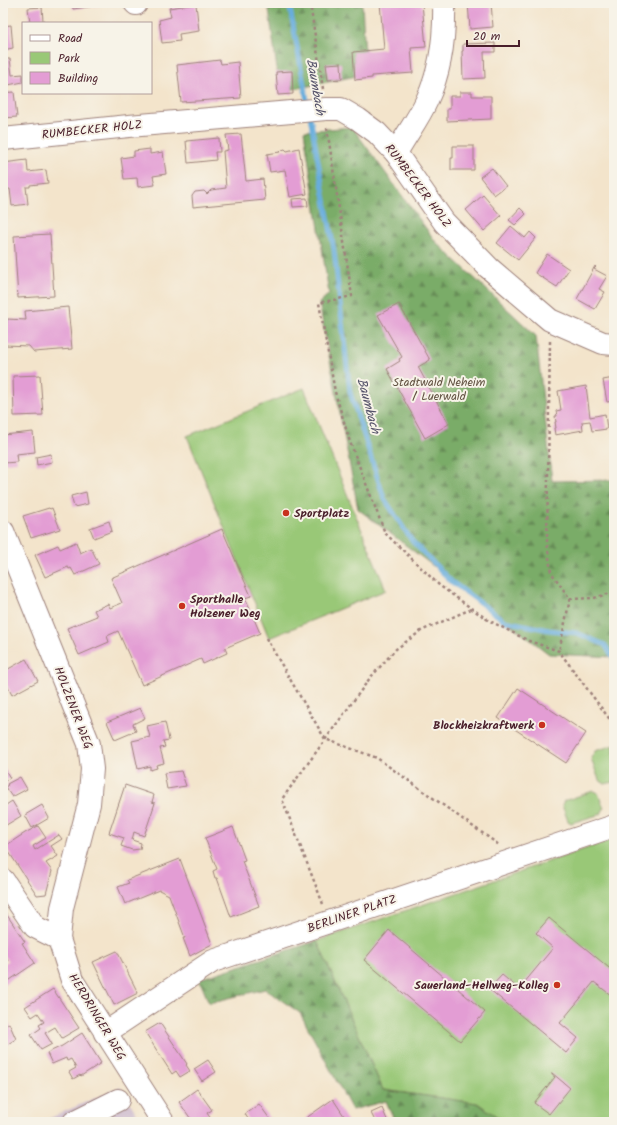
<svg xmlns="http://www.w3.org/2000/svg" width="617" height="1125" font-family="Kalam,sans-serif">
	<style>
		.industrial { fill: #cfbdcf }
		.green { fill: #99c877; stroke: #727451 }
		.forest { fill: url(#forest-firs); stroke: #62664a }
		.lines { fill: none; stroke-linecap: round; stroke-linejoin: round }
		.stream { stroke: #67addd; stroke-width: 5 }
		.building { fill: #e39dd4 }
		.minor-casing { stroke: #9e827b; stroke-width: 24 }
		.major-casing { stroke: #9e827b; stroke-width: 24 }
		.path { stroke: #9e827b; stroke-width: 2.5; stroke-dasharray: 3 3; stroke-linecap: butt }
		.minor { stroke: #fff; stroke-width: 22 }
		.major { stroke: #fff; stroke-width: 22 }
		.poi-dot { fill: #c8321e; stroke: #f7f3e8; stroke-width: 1.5 }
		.labels { text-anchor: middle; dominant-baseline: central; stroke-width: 4; stroke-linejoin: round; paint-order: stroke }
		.street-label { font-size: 12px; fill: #4a1f2b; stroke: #f7f3e8 }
		.park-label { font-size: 12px; fill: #625242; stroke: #f7f3e8 }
		.poi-label { font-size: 12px; font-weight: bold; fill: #4a1f2b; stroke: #f7f3e8; text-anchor: start }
		.water-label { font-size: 13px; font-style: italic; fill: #545169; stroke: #f7f3e8 }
	</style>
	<defs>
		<pattern id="forest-firs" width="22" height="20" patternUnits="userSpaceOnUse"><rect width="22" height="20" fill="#7aac68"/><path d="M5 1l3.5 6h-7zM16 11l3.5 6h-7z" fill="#668b56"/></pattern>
	</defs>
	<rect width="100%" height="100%" fill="#f7f3e8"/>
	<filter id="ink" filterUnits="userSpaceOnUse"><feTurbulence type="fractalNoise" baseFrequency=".025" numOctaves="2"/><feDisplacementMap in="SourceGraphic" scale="8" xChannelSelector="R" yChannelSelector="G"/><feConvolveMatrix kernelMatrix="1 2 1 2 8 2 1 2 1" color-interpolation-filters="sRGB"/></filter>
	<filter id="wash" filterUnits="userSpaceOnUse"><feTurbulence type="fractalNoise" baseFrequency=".012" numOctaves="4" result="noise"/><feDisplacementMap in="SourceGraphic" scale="16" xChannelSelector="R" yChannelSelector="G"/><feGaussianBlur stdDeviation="0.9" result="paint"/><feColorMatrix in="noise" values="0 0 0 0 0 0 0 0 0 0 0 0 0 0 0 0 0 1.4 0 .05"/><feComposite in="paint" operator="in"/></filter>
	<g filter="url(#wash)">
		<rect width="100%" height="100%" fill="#f3e4cb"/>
		<!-- industrial -->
		<path class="industrial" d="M120,1087L142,1122H41Z"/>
		<!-- green -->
		<g class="green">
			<path d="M304,388L386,590L269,638L187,436Z"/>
			<path d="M614,745V782L605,784L599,780L591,758L595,751Z"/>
			<path d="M593,791L598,793L604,808L601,814L571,823L568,821L562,805L564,801Z"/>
			<path d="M614,839V1122H505L477,1103L383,1090L317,941Z"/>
		</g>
		<!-- forest -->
		<g class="forest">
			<path d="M268,3H362L366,74L280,92Z"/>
			<path d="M352,127L436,242L536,336L552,481L614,480V657L549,654L358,509L319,303L329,294L304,131Z"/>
			<path d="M317,941L383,1090L477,1103L505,1122H395L386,1101L352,1110L300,1013L265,989L209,1003L199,979Z"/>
		</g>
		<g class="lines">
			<!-- stream -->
			<g class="stream">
				<path d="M289,3L308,106"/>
				<path d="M310,116L334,250L350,392L384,498L412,541L452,582L505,621L549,630L577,633L605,645L614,659"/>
			</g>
		</g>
		<g id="blocks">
			<!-- building -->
			<g class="building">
				<path d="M72,3H110V4L73,9Z"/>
				<path d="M380,3H422L426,47L411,48L413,73L372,76V78L355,80L353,52L384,49Z"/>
				<path d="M468,3H491L493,27L470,29Z"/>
				<path d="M196,4L199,31L179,34L180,41L162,43L159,20L171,17L169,8Z"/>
				<path d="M42,7L43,21L30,23L28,8Z"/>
				<path d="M11,25L13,48L3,50V26Z"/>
				<path d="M495,43V52H484L485,78L463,79L462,51H463V44Z"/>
				<path d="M3,59H10L12,75L23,74V82L3,86Z"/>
				<path d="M220,60L221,64L238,62L241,98L181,102L177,65Z"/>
				<path d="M341,63L342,79L328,80L326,64Z"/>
				<path d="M292,71L293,94L278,95L276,72Z"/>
				<path d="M14,92L17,117L3,118V93Z"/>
				<path d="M460,92H472V96H491V119L447,121V109H450V96H460Z"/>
				<path d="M241,134L246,181L263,179L265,200L193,207L192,196L195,192L204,191L207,194L211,190L226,188L223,151L228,150L226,135Z"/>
				<path d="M219,138L220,152H215L216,160L188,163L186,141Z"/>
				<path d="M453,146H474V170H451V158H453Z"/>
				<path d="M299,148L307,194L290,197L285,170L270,172L267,154L280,152L282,150L285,149L287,151Z"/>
				<path d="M150,149V154L163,152L166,174L153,176L155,185L138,187L137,178L124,179L121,158L134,156V151Z"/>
				<path d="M27,160L28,172L46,170L48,183L30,185V187H26L28,204L12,206L10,189H5L3,163Z"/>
				<path d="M492,168L506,186L494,195L480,177Z"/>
				<path d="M483,195L501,216L484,231L466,210Z"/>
				<path d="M307,198L308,206L293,207L292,199Z"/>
				<path d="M520,208L526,214L515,225L509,220Z"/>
				<path d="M511,226L525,238L530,232L536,238L518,260L497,243Z"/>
				<path d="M50,234L54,296L18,298L14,236Z"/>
				<path d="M547,254L569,269L557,287L535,273Z"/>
				<path d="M595,266L596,267L594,269L607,276L599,289L605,292L595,309L577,299Z"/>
				<path d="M399,304L430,360L418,367L449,424L425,438L387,369L400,361L399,359L402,357L378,315Z"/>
				<path d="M68,307L72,349L34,352L29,346L5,345L7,319L26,320L25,311Z"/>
				<path d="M40,375L43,415L14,416L13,376Z"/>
				<path d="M614,378V401L607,402L603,380Z"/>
				<path d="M586,386L590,417L605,414L607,429L592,431L590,421L582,422L583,430L555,435L554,428H556L555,422H556L555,416H557L556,411L561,410L558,391Z"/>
				<path d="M33,432L35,452L16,454L17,462L4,463L3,435Z"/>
				<path d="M51,454L52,462L37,465L36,457Z"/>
				<path d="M86,492L88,504L74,507L71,496Z"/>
				<path d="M49,508L50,509L52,508L60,529L31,538L23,516Z"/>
				<path d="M109,521L112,531L94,538L90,528Z"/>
				<path d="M222,529L251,596L245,598L260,633L225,648L227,653L203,664L201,659L142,685L118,631L107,636L109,642L79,655L67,628L97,616L94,610L108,604L110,608L122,603L111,578Z"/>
				<path d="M76,542L80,553L91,548L99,564L75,575L71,568L69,569L68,567L45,577L35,555L58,545L60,549Z"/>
				<path d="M26,659L38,681L12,695L3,678V672Z"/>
				<path d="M518,688L586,733L566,763L498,718Z"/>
				<path d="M140,708L145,718L133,724L136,731L115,740L107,722Z"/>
				<path d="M165,722L169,740L163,741L165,747L160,748L164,763L156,765L157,768L150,770V766L138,769L132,741L150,737L147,726Z"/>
				<path d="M3,766L10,778L3,782Z"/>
				<path d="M181,771L186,786L167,789L164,773Z"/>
				<path d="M20,777L27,789L12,797L5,787L8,785L7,784Z"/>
				<path d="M125,785L154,795L152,802L155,803L144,836L134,832L132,840L141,843L140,849L132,850L121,846L124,838L109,833Z"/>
				<path d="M12,801L21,816L3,827V807Z"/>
				<path d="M42,805L49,818L32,828L25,815Z"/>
				<path d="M38,826L46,838L33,846L35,850L59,835L62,839L51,846L58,856L46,863L52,871L46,894L37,895L5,846L25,833Z"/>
				<path d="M233,827L245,860L242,861L259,906L231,917L217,878H215L213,871L217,869L205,838Z"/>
				<path d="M180,859L212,944L190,956L183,938H185L169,895L159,890L125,904L118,887L129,883L127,880Z"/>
				<path d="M3,909L25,942L22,943L35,963L4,984L3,982V964L8,961L3,953Z"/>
				<path d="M549,918L614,972V993L612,996L594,982L560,1023L578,1038L566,1053L489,989L502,975L519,989L553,948L536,933Z"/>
				<path d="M389,930L485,1012L460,1041L364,960Z"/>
				<path d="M117,951L138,993L114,1005L93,962Z"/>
				<path d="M53,989L79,1028L62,1038L55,1027L45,1033L52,1044L41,1050L31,1035L41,1028L39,1025L44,1022L38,1013L32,1017L25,1007Z"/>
				<path d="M9,1023L16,1039L6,1045L3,1039V1027Z"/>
				<path d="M160,1023L187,1064L186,1065L190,1071L180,1077L176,1071L172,1074L145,1032Z"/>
				<path d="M82,1033L101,1063L81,1076L80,1075L73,1079L69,1072L76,1068L71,1059L67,1061L66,1058L52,1064L47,1053L62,1046Z"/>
				<path d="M208,1060L216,1072L202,1081L194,1069Z"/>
				<path d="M552,1073L570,1088L549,1114L534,1103L555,1077L552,1075Z"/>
				<path d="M197,1089L212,1110L207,1113L213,1122H193L179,1102Z"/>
				<path d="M333,1099L348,1122H308L306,1118Z"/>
				<path d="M259,1104L272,1122L276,1119L279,1122H250L245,1114Z"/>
				<path d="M382,1108L388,1122H372L375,1121L371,1113Z"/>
			</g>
		</g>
	</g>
	<g filter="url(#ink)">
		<use href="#blocks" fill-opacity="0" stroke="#9e827b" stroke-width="1"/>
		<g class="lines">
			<!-- minor casing -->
			<g class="minor-casing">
				<g id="minor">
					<path d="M135,3L136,4"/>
					<path d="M3,139L129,126L326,109H341L358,119L377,133L396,153L444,222L489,268L550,320L603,343L614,344"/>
					<path d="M396,153C406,135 419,118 427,100C441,70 445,36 444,3"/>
					<path d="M105,1033L213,961L614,826"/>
					<path d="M74,1122L118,1100"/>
				</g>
			</g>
			<!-- major casing -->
			<g class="major-casing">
				<g id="major">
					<path d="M3,531L89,744L92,769L89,804L62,908L59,939L72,980L163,1122"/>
					<path d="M3,880L35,927L59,939"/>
				</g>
			</g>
			<!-- path -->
			<g class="path">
				<path d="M310,3L323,89"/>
				<path d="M327,128L352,296L319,303L335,392L350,442L385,533L440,586L488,620L529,641L559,651L614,725"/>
				<path d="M550,341L547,542L551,572L570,599L559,651"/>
				<path d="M570,599L594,598L614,592"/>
				<path d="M266,638L325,739L377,758L499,845"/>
				<path d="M323,904L282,799L370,678L396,649L421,631L471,609"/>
			</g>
			<!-- minor -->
			<use href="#minor" class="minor"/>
			<!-- major -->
			<use href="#major" class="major"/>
		</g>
	</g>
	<!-- markers -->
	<g class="poi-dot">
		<circle cx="286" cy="513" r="4"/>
		<circle cx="182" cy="606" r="4"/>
		<circle cx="542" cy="725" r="4"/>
		<circle cx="557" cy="985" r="4"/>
	</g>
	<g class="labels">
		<!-- street labels -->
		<g class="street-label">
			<text transform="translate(92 130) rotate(-6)">RUMBECKER HOLZ</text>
			<text transform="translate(418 186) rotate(53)">RUMBECKER HOLZ</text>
			<text transform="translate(73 708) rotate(69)">HOLZENER WEG</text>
			<text transform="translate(352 914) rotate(-19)">BERLINER PLATZ</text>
			<text transform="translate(97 1017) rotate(59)">HERDRINGER WEG</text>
		</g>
		<!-- park labels -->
		<g class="park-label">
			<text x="439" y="382">Stadtwald Neheim<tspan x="439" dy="14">/ Luerwald</tspan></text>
		</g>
		<!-- poi labels -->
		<g class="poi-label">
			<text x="294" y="513">Sportplatz</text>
			<text x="190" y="599">Sporthalle<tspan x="190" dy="14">Holzener Weg</tspan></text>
			<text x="534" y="725" text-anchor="end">Blockheizkraftwerk</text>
			<text x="549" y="985" text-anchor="end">Sauerland-Hellweg-Kolleg</text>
		</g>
		<!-- water labels -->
		<g class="water-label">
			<text transform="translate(315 87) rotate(80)">Baumbach</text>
			<text transform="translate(368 406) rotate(75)">Baumbach</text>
		</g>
	</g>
	<!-- margin -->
	<rect width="617" height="1125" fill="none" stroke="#f7f3e8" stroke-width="16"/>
	<!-- legend -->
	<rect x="22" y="22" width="130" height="72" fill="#f7f3e8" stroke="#b29e9c"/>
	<rect x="30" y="35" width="20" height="6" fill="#ffffff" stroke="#b29e9c"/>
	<text x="58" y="42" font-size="12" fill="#4a1f2b">Road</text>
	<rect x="30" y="52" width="20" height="12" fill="#99c877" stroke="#b29e9c"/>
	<text x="58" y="62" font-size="12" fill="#4a1f2b">Park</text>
	<rect x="30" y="72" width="20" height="12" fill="#e39dd4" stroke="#b29e9c"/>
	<text x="58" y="82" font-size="12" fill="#4a1f2b">Building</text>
	<!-- scale -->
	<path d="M467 40v6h52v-6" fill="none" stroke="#4a1f2b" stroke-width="2"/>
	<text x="473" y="40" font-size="12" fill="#4a1f2b" stroke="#f7f3e8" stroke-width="3" paint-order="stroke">20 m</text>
</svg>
